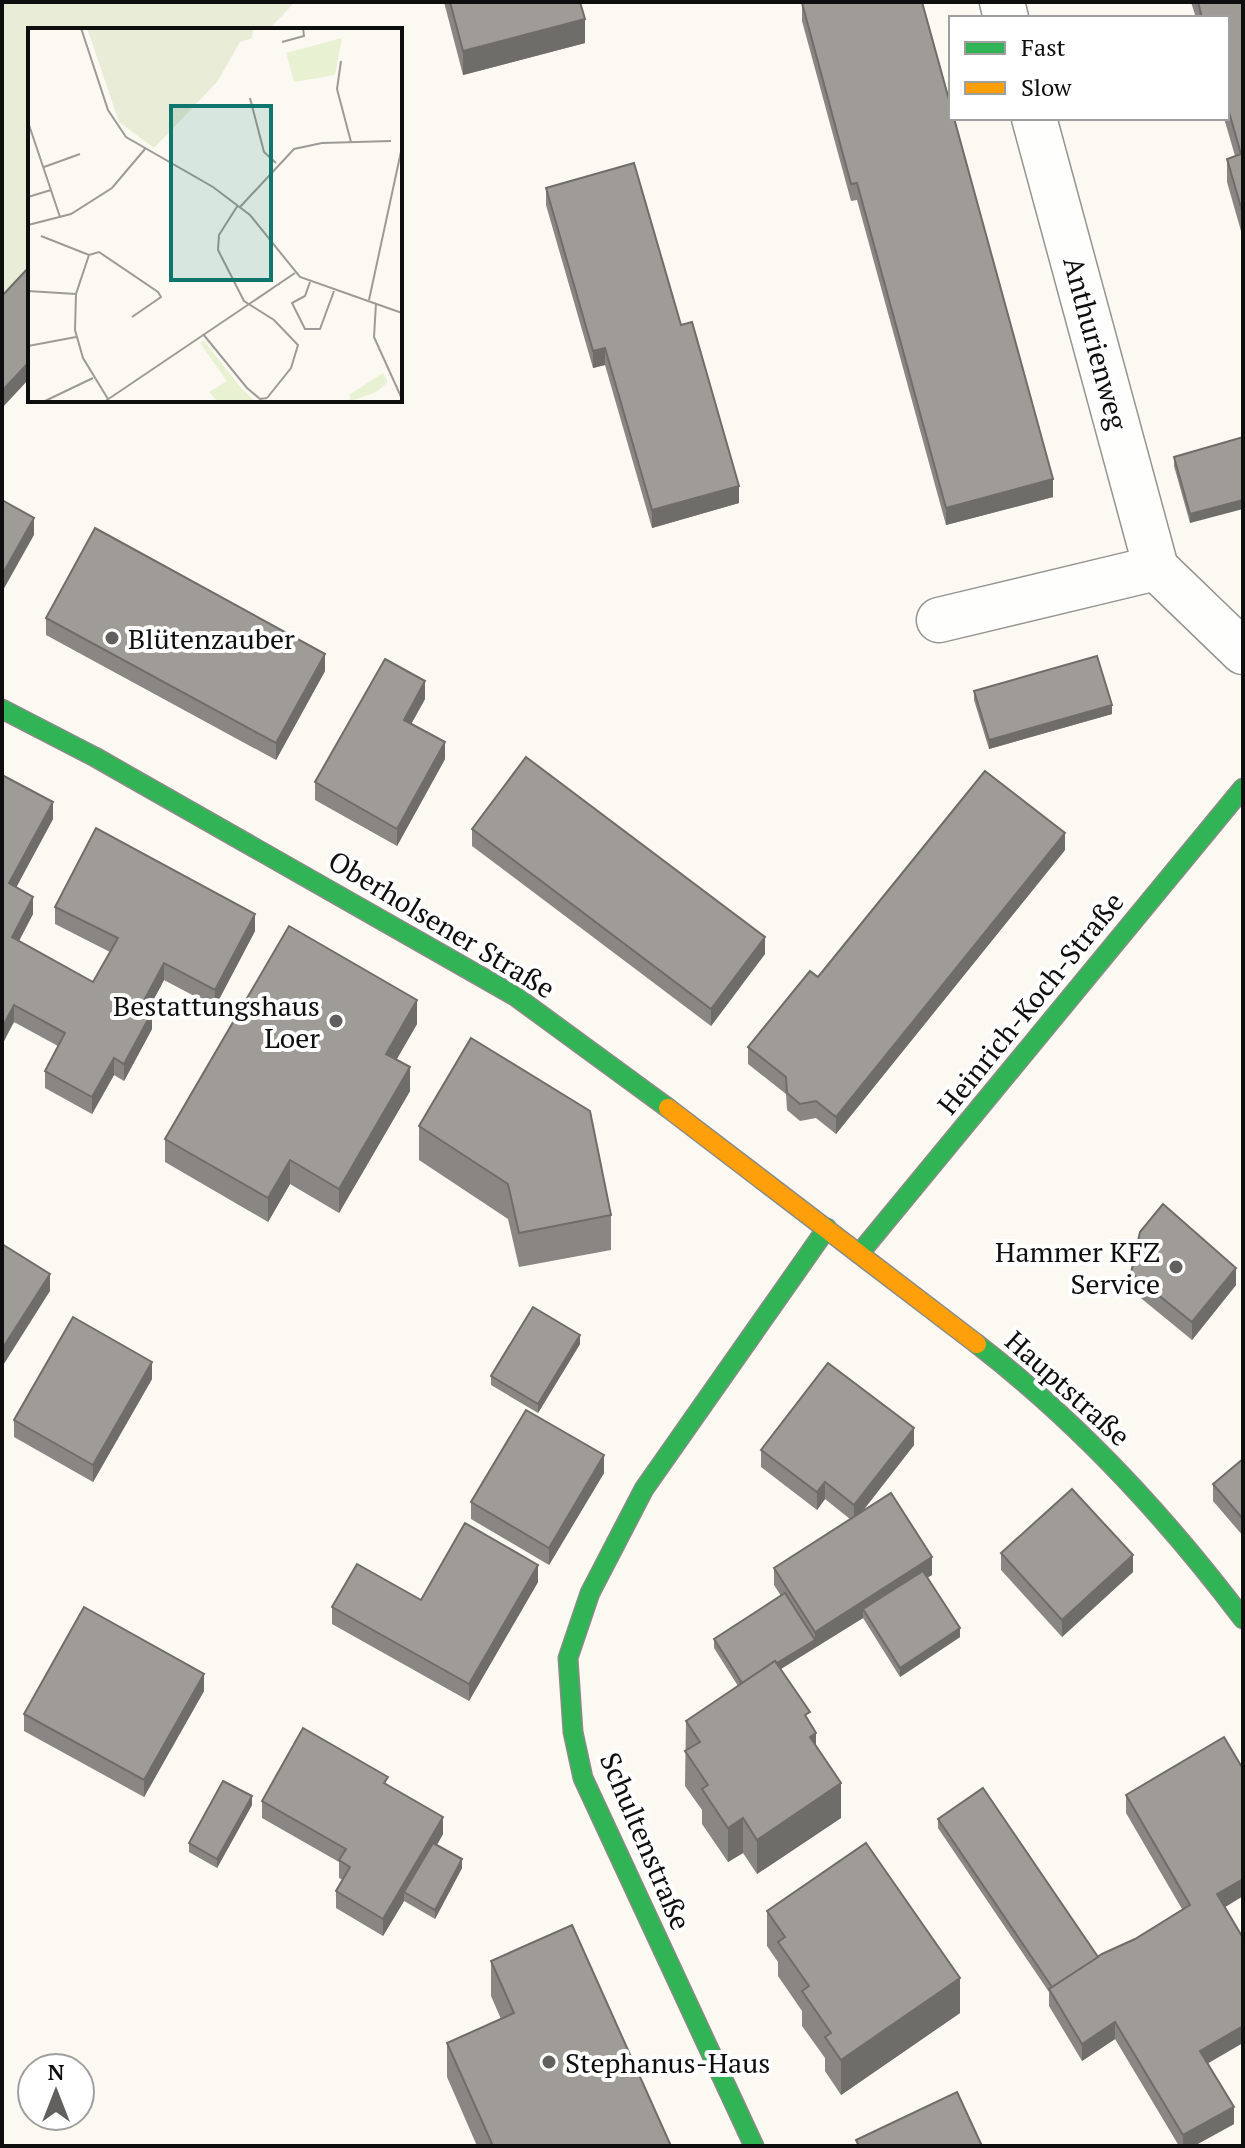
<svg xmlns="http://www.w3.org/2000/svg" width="1245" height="2148" font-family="'PT Serif',serif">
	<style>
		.cemetery { fill: #e9ecd6 }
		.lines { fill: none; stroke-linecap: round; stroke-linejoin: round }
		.street-casing { stroke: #959491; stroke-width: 47 }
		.fast-casing { stroke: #8b8a87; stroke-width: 21 }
		.slow-casing { stroke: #8b8a87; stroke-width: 21 }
		.street { stroke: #fefefd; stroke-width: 44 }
		.fast { stroke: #30b455; stroke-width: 18 }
		.slow { stroke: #ff9f0a; stroke-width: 18 }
		.wall { fill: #898683 }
		.shaded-wall { fill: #6f6d6a }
		.building { fill: #9f9c98; stroke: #6f6d6a; stroke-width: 2 }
		.poi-dot { fill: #61605e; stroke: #fff; stroke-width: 3 }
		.labels { text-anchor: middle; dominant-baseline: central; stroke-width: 8; stroke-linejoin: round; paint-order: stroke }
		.street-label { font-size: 28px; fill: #0e0e0e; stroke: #fff }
		.poi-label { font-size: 28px; fill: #0e0e0e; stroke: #fff; text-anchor: start }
		.inset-road { fill: none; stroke: #9c9b97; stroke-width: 2 }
		.view { fill: #0f766e; fill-opacity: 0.15; stroke: #0f766e; stroke-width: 4 }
		.inset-edge { fill: none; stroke: #0e0e0e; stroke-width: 4 }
	</style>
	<rect width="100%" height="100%" fill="#fbf9f2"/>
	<!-- cemetery -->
	<path class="cemetery" d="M2,2H295L268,30H30V283L2,313Z"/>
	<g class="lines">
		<!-- street casing -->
		<g class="street-casing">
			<g id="street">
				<path d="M1002,2L1006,18"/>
				<path d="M1034,118L1156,568L1243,652"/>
				<path d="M939,620L1156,568"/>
			</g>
		</g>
		<!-- fast casing -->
		<g class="fast-casing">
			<g id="fast">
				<path d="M2,709L95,757L515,996L668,1108"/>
				<path d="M859,1254L1243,788"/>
				<path d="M977,1344C1078,1422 1166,1517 1243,1619"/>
				<path d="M754,2146L583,1778L573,1732L568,1658L590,1593L644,1489L827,1228"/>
			</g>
		</g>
		<!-- slow casing -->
		<g class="slow-casing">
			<path id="slow" d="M668,1108L977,1344"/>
		</g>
		<!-- street -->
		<use href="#street" class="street"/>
		<!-- fast -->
		<use href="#fast" class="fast"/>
		<!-- slow -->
		<use href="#slow" class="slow"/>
	</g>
	<!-- wall -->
	<g class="wall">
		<path d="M444,2H580L585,43L463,75Z"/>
		<path d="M1191,2H1243V238L1227,182V159L1235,156L1224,118H1227V18H1196Z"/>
		<path d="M802,3L1053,497L946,525L857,200L851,201L802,21Z"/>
		<path d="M546,188L681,325L739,503L652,528L605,365L593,368L546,205Z"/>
		<path d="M1243,437L1190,523L1174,466V457Z"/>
		<path d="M46,618L325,671L276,760L46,635Z"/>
		<path d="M974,691L1112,714L989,749L974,700Z"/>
		<path d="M425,699L411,724L445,759L397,846L315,800V782Z"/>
		<path d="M2,775L53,819L16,887L33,914L19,941L93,982L110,952L55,924V907L255,931L215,1007L164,980L148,1010L152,1029L124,1081L114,1075L92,1114L45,1088V1071L58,1046L14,1022Z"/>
		<path d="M472,829L765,954L711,1026L472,846Z"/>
		<path d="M1065,850L836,1134L816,1118L800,1121L787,1110L786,1094L748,1064V1047L818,977Z"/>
		<path d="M417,1024L396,1060L410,1091L339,1213L290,1184L268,1222L165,1162V1139Z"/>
		<path d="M419,1126L611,1215V1250L519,1267L508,1219L419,1160Z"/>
		<path d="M1131,1273L1236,1285L1192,1340L1131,1290Z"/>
		<path d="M580,1344L538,1413L491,1385V1376Z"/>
		<path d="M152,1379L93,1482L14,1437V1420Z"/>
		<path d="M914,1445L862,1512L932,1575L927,1577L960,1637L900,1677L863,1618L781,1669L810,1723L816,1746L841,1818L757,1874L743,1853L728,1862L702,1824V1810L685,1786L686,1721L738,1686L714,1648V1639L781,1596L774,1585V1568L850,1519L825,1499L817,1510L761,1467V1450Z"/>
		<path d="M1243,1459V1536L1213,1501V1484Z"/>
		<path d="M604,1473L549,1565L471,1519V1502Z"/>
		<path d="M1001,1553L1133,1572L1062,1637L1001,1570Z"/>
		<path d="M538,1582L469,1701L332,1624V1607L421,1600Z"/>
		<path d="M204,1691L144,1797L24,1731V1714Z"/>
		<path d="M1243,1769V1896L1225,1907L1208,2064L1234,2124L1194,2146H1179L1115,2039L1082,2061L1049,2006V1992L938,1828V1819L1098,1957L1135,1939L1182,1909L1126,1813V1795Z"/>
		<path d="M388,1786L443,1834L437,1845L462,1868L435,1919L404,1901L383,1936L336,1908V1891L343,1880L339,1878V1862L262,1818V1801Z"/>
		<path d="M252,1805L217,1868L189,1852V1843Z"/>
		<path d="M767,1911L960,2013L841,2095L825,2071V2058L802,2026V2011L778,1976V1962L767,1946Z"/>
		<path d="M491,1961L671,2146H477L447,2077V2043L501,2019L491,1996Z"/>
	</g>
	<!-- shaded-wall -->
	<g class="shaded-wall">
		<path d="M585,19V43L463,75V51Z"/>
		<path d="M605,348V365L593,368V351Z"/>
		<path d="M30,361V378L2,408V391Z"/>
		<path d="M1053,479V497L946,525V508Z"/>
		<path d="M739,486V503L652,528V510Z"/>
		<path d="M1243,500V509L1190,523V514Z"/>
		<path d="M34,518V535L2,592V575Z"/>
		<path d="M325,654V671L276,760V743Z"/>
		<path d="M425,681V699L404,737V720Z"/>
		<path d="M1112,705V714L989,749V740Z"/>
		<path d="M445,742V759L397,846V829Z"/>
		<path d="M53,802V819L9,901V883Z"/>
		<path d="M1065,833V850L836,1134V1117Z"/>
		<path d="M33,897V914L12,954V937Z"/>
		<path d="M255,914V931L215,1007V990Z"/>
		<path d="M765,937V954L711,1026V1009Z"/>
		<path d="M164,963V980L141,1023V1006Z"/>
		<path d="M417,1000V1024L386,1078V1054Z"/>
		<path d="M14,1005V1022L2,1045V1028Z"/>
		<path d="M152,1012V1029L124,1081V1064Z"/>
		<path d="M114,1058V1075L92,1114V1097Z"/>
		<path d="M410,1067V1091L339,1213V1189Z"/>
		<path d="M290,1160V1184L268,1222V1198Z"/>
		<path d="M1236,1268V1285L1192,1340V1322Z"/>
		<path d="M50,1274V1291L2,1367V1349Z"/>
		<path d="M580,1335V1344L538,1413V1404Z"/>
		<path d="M152,1362V1379L93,1482V1465Z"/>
		<path d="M914,1428V1445L854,1522V1505Z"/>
		<path d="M604,1455V1473L549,1565V1548Z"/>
		<path d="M825,1482V1499L817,1510V1492Z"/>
		<path d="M1133,1555V1572L1062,1637V1620Z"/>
		<path d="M932,1557V1575L867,1616L863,1609V1618L742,1693V1684L815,1640V1632Z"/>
		<path d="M538,1565V1582L469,1701V1684Z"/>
		<path d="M960,1628V1637L900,1677V1668Z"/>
		<path d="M204,1674V1691L144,1797V1780Z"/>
		<path d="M816,1733V1767L810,1737Z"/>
		<path d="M841,1783V1818L757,1874V1840Z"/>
		<path d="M252,1796V1805L217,1868V1859Z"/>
		<path d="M443,1817V1834L408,1894L404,1892V1901L383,1936V1919Z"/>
		<path d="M743,1818V1853L728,1862V1828Z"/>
		<path d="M462,1859V1868L435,1919V1910Z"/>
		<path d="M1243,1879V1896L1217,1912V1894Z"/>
		<path d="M960,1978V2013L841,2095V2060Z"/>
		<path d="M1115,2022V2039L1082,2061V2044Z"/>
		<path d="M1243,2026V2043L1200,2068V2051Z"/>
		<path d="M1234,2107V2124L1194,2146H1183V2135Z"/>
	</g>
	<!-- building -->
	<g class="building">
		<path d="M450,2H580L585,19L463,51Z"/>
		<path d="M807,2H922L951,107V118H954L1053,479L946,508L857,183L851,184L802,3Z"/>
		<path d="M1198,2H1243V214L1227,159L1241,154L1227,105V18H1202Z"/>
		<path d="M634,163L681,325L692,322L739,486L652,510L605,348L593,351L546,188Z"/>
		<path d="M30,266V361L2,391V296Z"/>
		<path d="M1243,437V500L1190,514L1174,457Z"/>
		<path d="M2,500L34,518L2,575Z"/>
		<path d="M95,528L325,654L276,743L46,618Z"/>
		<path d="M1097,656L1112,705L989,740L974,691Z"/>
		<path d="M385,659L425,681L404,720L445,742L397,829L315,782Z"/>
		<path d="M526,757L765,937L711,1009L472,829Z"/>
		<path d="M985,771L1065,833L836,1117L816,1101L800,1104L787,1093L786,1077L748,1047L810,971L818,977Z"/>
		<path d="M2,775L53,802L9,883L33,897L12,937L93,982L118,938L55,907L96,828L255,914L215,990L164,963L141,1006L152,1012L124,1064L114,1058L92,1097L45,1071L65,1033L14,1005L2,1028Z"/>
		<path d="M289,926L417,1000L386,1054L410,1067L339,1189L290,1160L268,1198L165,1139Z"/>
		<path d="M471,1038L590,1111L611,1215L519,1233L508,1184L419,1126Z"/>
		<path d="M1163,1204L1236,1268L1192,1322L1131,1273L1140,1232Z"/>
		<path d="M2,1244L50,1274L2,1349Z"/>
		<path d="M533,1307L580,1335L538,1404L491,1376Z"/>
		<path d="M73,1317L152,1362L93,1465L14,1420Z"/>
		<path d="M828,1363L914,1428L854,1505L825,1482L817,1492L761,1450Z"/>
		<path d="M526,1410L604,1455L549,1548L471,1502Z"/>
		<path d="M1243,1459V1519L1213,1484Z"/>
		<path d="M1072,1489L1133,1555L1062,1620L1001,1553Z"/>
		<path d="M891,1493L932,1557L815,1632L774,1568Z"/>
		<path d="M465,1523L538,1565L469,1684L332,1607L357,1564L421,1600Z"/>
		<path d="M923,1571L960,1628L900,1668L863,1609Z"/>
		<path d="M785,1593L815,1640L777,1663L775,1661L742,1683L714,1639Z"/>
		<path d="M84,1607L204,1674L144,1780L24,1714Z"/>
		<path d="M775,1661L810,1712L805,1715L816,1733L810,1737L841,1783L757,1840L743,1818L728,1828L702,1789L708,1785L685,1751L700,1742L686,1721Z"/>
		<path d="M303,1728L388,1777L384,1783L443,1817L383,1919L336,1891L350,1867L339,1860L346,1849L262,1801Z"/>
		<path d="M1224,1737L1243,1769V1879L1217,1894L1243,1938V2026L1200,2051L1234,2107L1183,2135L1115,2022L1082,2044L1049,1989L1102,1954L1135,1939L1190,1905L1126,1795Z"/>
		<path d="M223,1781L252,1796L217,1859L189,1843Z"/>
		<path d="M983,1788L1098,1957L1052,1987L938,1819Z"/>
		<path d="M433,1843L462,1859L435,1910L404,1892Z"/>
		<path d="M866,1843L960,1978L841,2060L825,2037L831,2033L802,1991L809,1986L778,1942L785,1937L767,1911Z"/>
		<path d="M572,1925L671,2146H493L447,2043L514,2013L491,1961Z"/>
		<path d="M957,2092L982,2146H859L856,2140Z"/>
	</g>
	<!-- markers -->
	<g class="poi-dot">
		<circle cx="112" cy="638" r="8"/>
		<circle cx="336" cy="1021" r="8"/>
		<circle cx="1176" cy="1267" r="8"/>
		<circle cx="549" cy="2062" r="8"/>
	</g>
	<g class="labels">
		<!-- street labels -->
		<g class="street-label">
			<text transform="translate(1096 343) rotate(75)">Anthurienweg</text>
			<text transform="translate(442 924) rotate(31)">Oberholsener Straße</text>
			<text transform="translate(1030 1003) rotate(-51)">Heinrich-Koch-Straße</text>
			<text transform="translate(1068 1388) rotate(42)">Hauptstraße</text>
			<text transform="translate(646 1841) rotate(67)">Schultenstraße</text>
		</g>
		<!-- poi labels -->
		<g class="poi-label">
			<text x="128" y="638">Blütenzauber</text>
			<text x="320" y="1005" text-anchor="end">Bestattungshaus<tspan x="320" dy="32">Loer</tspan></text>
			<text x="1160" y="1251" text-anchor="end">Hammer KFZ<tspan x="1160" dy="32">Service</tspan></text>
			<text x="565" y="2062">Stephanus-Haus</text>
		</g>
	</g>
	<!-- overview -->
	<g transform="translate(28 28)">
		<rect width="374" height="374" fill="#fbf9f2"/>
		<path d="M314,10L307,47L266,54L258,25ZM176,313L213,360L227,373L237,374H190L181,364L199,353L172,315ZM355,345L360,354L348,364L323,373L321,367Z" fill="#e8f1d2"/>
		<path d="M59,0H225L224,10L212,14L189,54L126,120L91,94Z" fill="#e9ecd6"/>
		<path class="inset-road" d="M53,0L80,82L98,109L185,159L222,187L272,249L374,285M254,14L276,8L275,0M313,33L309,61L323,114M222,70L236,124L248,135M0,94L32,189M16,139L52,126M0,169L23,162M210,177L191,207L190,222L216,273L246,292L270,317L263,340L239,370M212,179L266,121L294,115L363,113M0,197L43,186L84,160L117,121M13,208L61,227L71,224L130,264L133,269L104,289M61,227L48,266L47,302L55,330L80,371M282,254L277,268L264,275L277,301H292L306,263M0,263L48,266M341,272L374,119M348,275L346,309L374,371M175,306L219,360L232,371L239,370M0,318L48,309M17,373L65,350M76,374L267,245"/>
		<path class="view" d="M143,78H243V252H143Z"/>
		<rect width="374" height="374" class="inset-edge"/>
	</g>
	<!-- border -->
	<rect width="1245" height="2148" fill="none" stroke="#0e0e0e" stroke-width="8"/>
	<!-- legend -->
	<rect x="949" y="16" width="280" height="104" fill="#ffffff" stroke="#9f9f9f" stroke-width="2"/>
	<rect x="965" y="42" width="40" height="12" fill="#30b455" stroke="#9f9f9f" stroke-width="2"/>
	<text x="1021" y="56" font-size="24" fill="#0e0e0e">Fast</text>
	<rect x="965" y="82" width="40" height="12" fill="#ff9f0a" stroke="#9f9f9f" stroke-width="2"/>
	<text x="1021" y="96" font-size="24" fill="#0e0e0e">Slow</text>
	<!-- north arrow -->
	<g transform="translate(56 2092)"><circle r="38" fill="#ffffff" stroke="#9f9f9f" stroke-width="2"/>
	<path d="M0-6L14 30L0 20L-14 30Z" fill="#61605e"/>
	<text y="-12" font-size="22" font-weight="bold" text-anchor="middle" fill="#0e0e0e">N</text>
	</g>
</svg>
